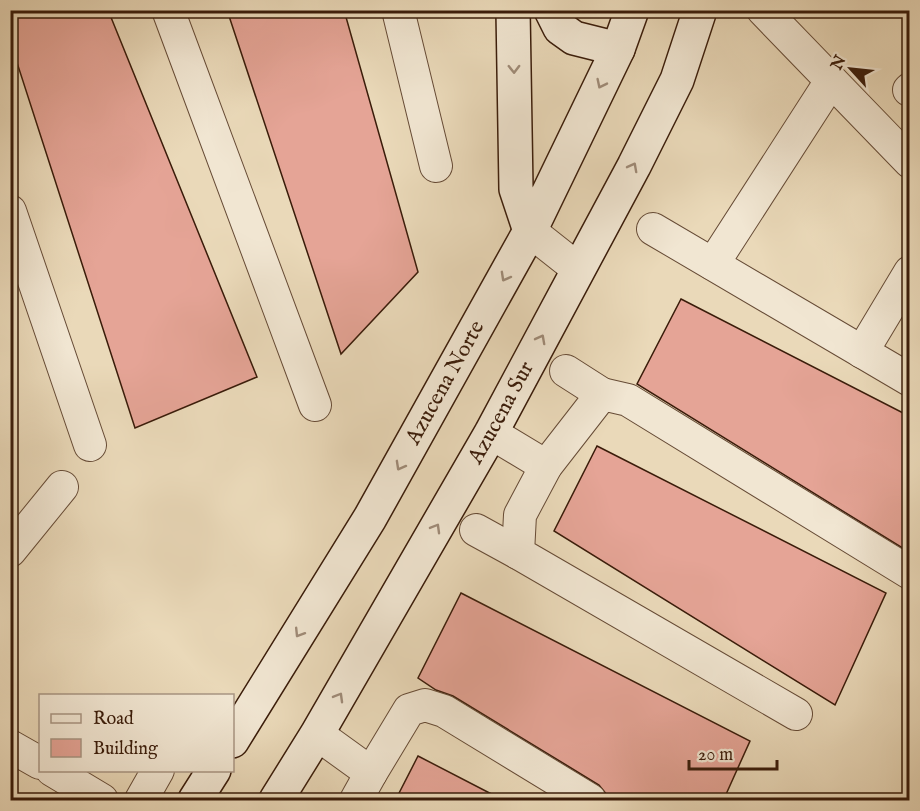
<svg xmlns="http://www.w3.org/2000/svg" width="920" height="811" font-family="'IM FELL English',serif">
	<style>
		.building { fill: #e5a496; stroke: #3a1c0a; stroke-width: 1.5 }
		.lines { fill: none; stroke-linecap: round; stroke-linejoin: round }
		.street-casing { stroke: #664b36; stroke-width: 34 }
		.secondary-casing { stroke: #3a1c0a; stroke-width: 36 }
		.street { stroke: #f1e6d2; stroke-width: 32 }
		.secondary { stroke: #f1e6d2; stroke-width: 33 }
		.oneway { stroke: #9f8b78 }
		.labels { text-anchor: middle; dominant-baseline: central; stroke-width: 6; stroke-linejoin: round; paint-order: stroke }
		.street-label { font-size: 22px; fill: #3a1c0a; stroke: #f1e6d2 }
	</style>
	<rect width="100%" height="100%" fill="#ead9b9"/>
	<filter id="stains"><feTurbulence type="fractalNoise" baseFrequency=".00333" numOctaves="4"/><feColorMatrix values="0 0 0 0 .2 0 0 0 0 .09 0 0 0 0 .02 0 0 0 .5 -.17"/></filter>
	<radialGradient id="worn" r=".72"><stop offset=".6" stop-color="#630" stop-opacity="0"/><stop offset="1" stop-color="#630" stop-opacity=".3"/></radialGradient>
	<!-- building -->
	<g class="building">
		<path d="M10,10H108L257,377L135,428L10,41Z"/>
		<path d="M227,10H344L418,272L341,354Z"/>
		<path d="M681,299L909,416V552L637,384Z"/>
		<path d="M597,446L886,593L835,705L554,531Z"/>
		<path d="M461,593L750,741L723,801H616L607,795L599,785L453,696L436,690L418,678Z"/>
		<path d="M418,756L505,801H395Z"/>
	</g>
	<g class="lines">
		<!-- street casing -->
		<g class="street-casing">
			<g id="street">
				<path d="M168,10L315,405"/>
				<path d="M398,10L436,166"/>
				<path d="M763,10L910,162"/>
				<path d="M909,90L910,89"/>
				<path d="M10,211L90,445"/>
				<path d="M653,229L910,380"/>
				<path d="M530,231L578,269"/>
				<path d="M713,264L831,81"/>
				<path d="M862,352L910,272"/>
				<path d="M566,371L602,394"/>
				<path d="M491,433L546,466"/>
				<path d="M476,530L518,553"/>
				<path d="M10,551L62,487"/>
				<path d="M796,714L518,553L520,515L546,466L602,394L628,400L910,573"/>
				<path d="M317,734L371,773L409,710L425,705L444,711L590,800"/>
				<path d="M10,746L40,763"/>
				<path d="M52,770L102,800"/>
				<path d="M141,800L158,770"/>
				<path d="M356,800L371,773"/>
			</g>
		</g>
		<!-- secondary casing -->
		<g class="secondary-casing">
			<g id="secondary">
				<path d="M513,10L516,189L530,231"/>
				<path d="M551,10L560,28L574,38L618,49"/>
				<path id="s1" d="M232,741L370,518L530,231L618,49L632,10"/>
				<path d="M195,800L214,770"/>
				<path id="s2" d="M276,800L317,734L491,433L634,166L677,80L700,10"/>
			</g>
		</g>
		<!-- street -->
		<use href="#street" class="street"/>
		<!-- secondary -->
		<use href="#secondary" class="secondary"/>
	</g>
	<!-- one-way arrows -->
	<defs><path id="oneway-chevron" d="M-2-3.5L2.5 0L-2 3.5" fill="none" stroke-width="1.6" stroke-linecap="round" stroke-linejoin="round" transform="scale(1.5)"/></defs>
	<g class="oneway">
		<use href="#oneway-chevron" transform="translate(514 69) rotate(89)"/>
		<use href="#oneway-chevron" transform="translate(601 84) rotate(116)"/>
		<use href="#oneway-chevron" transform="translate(633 167) rotate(-62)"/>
		<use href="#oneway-chevron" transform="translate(505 277) rotate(119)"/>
		<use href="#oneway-chevron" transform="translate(541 339) rotate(-62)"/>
		<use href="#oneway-chevron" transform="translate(400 466) rotate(119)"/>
		<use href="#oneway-chevron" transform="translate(436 528) rotate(-60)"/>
		<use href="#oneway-chevron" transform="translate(299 633) rotate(122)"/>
		<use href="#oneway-chevron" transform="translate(339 697) rotate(-60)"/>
	</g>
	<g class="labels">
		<!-- street labels -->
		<g class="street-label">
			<text stroke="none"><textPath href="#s1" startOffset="417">Azucena Norte</textPath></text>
			<text stroke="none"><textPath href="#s2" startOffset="448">Azucena Sur</textPath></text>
		</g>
	</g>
	<!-- margin -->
	<rect width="920" height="811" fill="none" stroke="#ead9b9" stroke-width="36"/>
	<rect x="12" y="12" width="896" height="787" fill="none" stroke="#3a1c0a" stroke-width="3"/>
	<rect x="18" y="18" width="884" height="775" fill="none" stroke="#3a1c0a" stroke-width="1.5"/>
	<!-- legend -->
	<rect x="39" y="694" width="195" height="78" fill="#f1e6d2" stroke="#a89582" stroke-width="1.5"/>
	<rect x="51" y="714" width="30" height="9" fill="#f1e6d2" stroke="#a89582" stroke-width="1.5"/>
	<text x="93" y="724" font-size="18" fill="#3a1c0a">Road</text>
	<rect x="51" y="739" width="30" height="18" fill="#e5a496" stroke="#a89582" stroke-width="1.5"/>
	<text x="93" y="754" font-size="18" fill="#3a1c0a">Building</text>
	<!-- north arrow -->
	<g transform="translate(851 69) rotate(297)" stroke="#f1e6d2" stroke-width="4.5" paint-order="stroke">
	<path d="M0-4.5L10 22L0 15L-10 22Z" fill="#3a1c0a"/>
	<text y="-9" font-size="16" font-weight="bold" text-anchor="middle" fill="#3a1c0a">N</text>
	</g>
	<!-- scale -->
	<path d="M689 760v9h88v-9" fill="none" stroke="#3a1c0a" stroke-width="3"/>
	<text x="698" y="760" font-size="18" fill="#3a1c0a" stroke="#f1e6d2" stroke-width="4.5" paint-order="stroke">20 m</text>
	<rect width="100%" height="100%" filter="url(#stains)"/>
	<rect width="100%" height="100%" fill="url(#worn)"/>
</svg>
